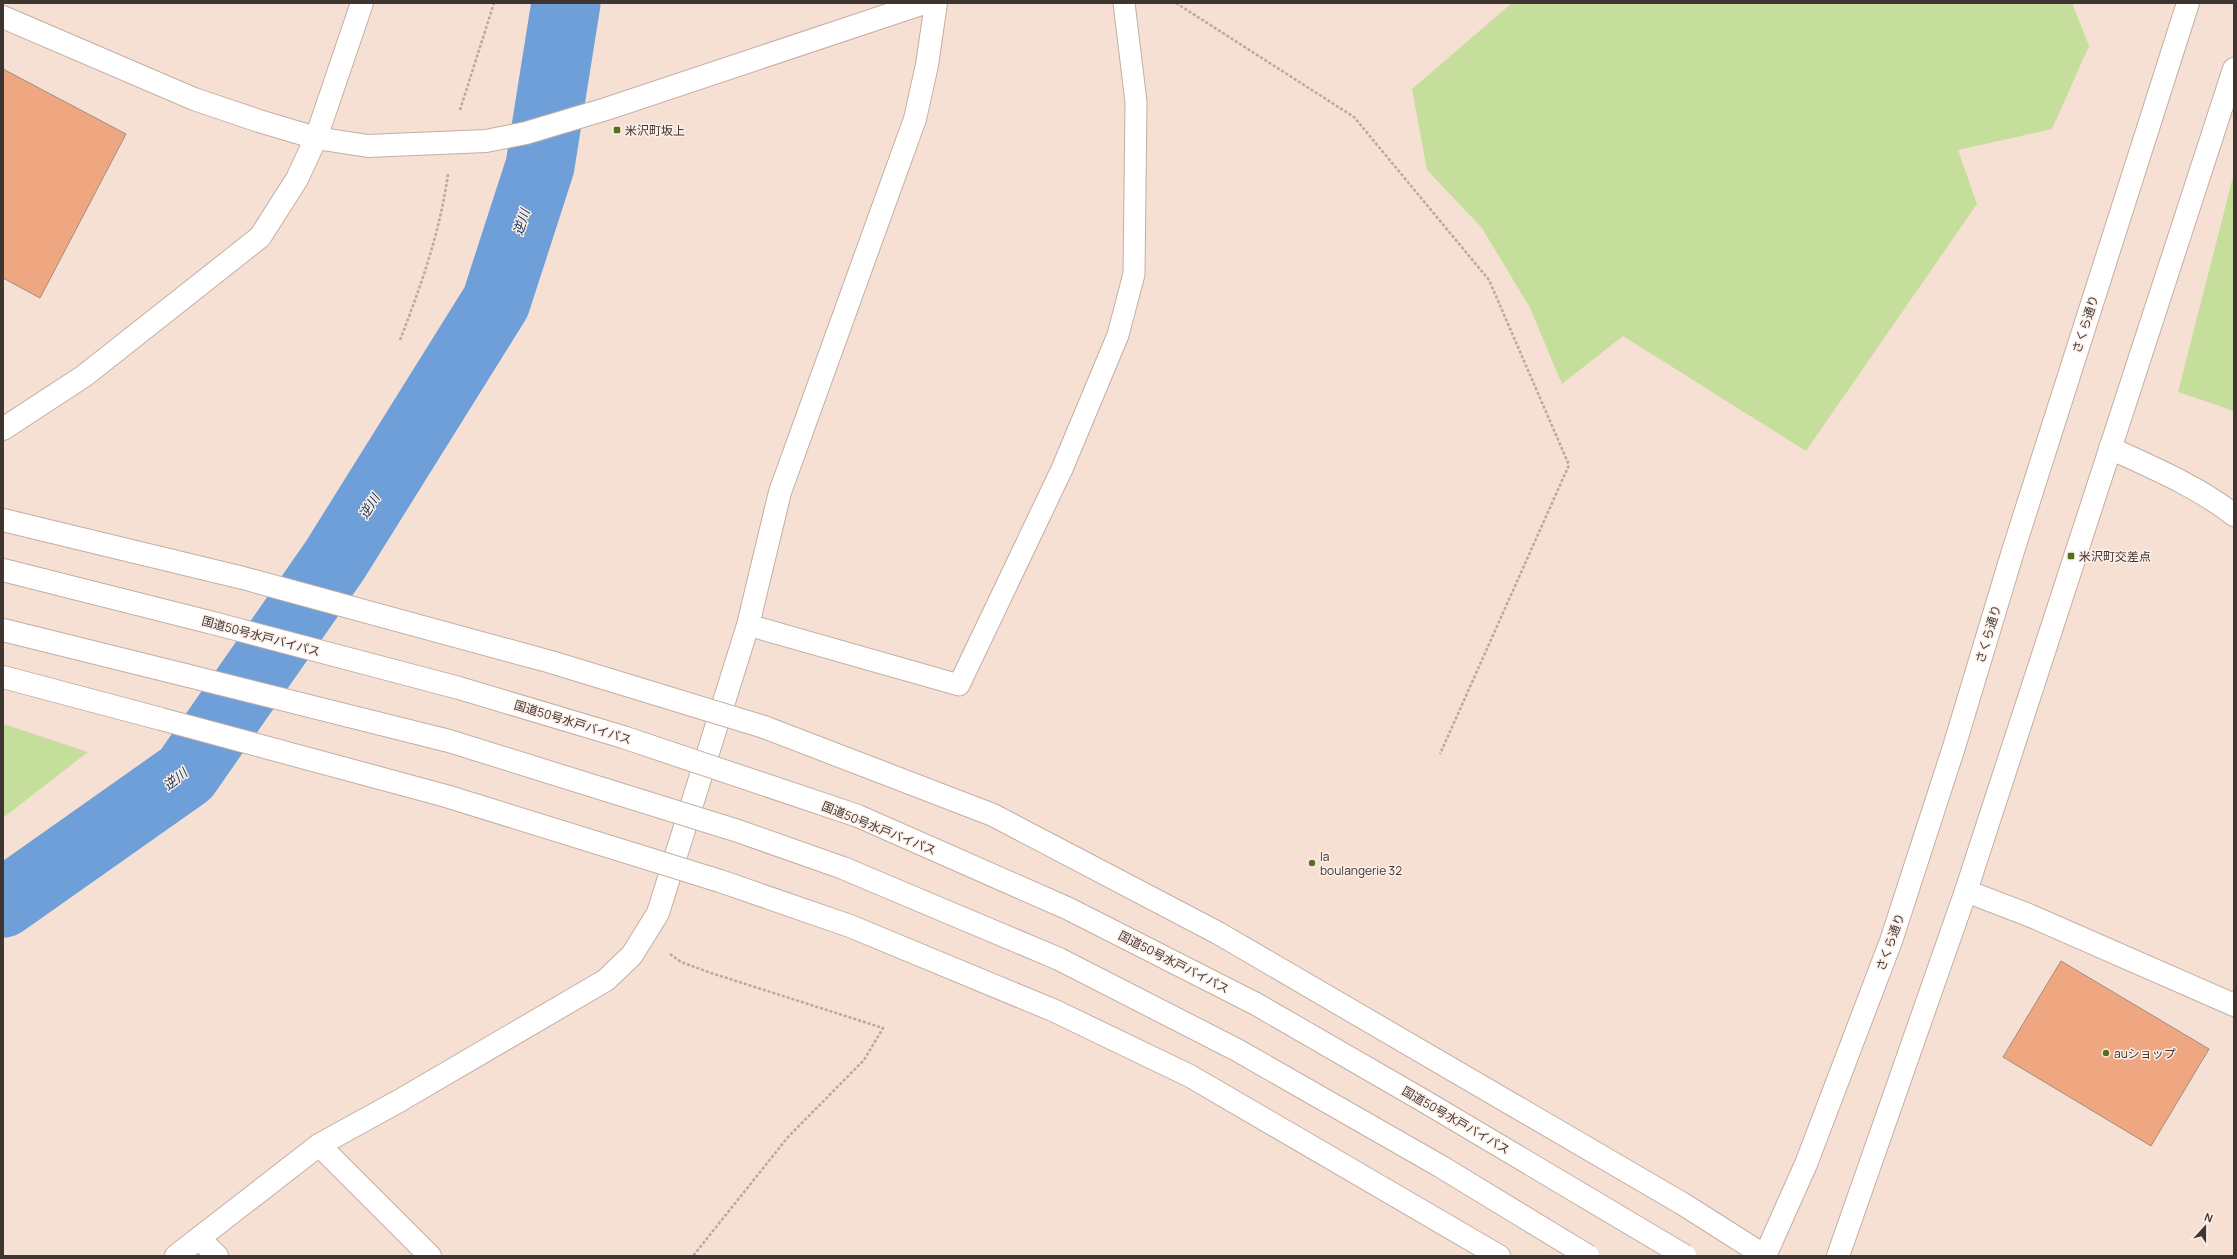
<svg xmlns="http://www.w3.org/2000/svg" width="2237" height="1259" font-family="Manrope,'Noto Sans JP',sans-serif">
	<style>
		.green { fill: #c6de9b }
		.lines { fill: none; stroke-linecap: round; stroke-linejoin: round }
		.river { stroke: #6f9fd8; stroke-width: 69 }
		.building { fill: #eea780; stroke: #a18c81 }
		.lane-casing { stroke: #c4aea3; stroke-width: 23 }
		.street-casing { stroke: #c4aea3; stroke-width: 24 }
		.secondary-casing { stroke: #c4aea3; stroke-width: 24 }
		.highway-casing { stroke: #c4aea3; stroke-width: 24 }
		.path { stroke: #baa89f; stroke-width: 2.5; stroke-dasharray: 3 2; stroke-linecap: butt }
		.lane { stroke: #fff; stroke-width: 21 }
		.street { stroke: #fff; stroke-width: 22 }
		.secondary { stroke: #fff; stroke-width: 22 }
		.highway { stroke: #fff; stroke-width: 22 }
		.highway-bridge-casing { stroke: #c4aea3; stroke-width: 24; stroke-linecap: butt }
		.highway-bridge { stroke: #fff; stroke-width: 22 }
		.poi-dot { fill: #566e20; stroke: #fdefe8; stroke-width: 1.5 }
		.labels { text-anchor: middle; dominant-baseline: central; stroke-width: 3; stroke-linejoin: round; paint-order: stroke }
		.poi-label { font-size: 12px; fill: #3e3531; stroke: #fdefe8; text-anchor: start }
		.street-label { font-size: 12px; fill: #3e3531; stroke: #fdefe8 }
		.water-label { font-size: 13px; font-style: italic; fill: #0c2e53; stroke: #fdefe8 }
	</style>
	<rect width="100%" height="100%" fill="#f6e0d4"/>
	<!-- green -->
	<g class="green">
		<path d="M1512,3H2072L2089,46L2052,129L1958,150L1977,204L1806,451L1623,336L1562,384L1530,308L1482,228L1427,170L1412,89Z"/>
		<path d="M2234,173V411L2178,392Z"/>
		<path d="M3,724L88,752L3,818Z"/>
	</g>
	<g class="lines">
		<!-- river -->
		<path class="river" d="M3,903L186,774L335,560L496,302L540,166L566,3"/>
	</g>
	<!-- building -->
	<g class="building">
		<path d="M3,69L126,134L40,298L3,278Z"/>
		<path d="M2061,961L2209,1049L2151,1146L2003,1057Z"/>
	</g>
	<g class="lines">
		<!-- lane casing -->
		<g class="lane-casing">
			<path id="lane" d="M748,625L959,685L1062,469L1118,335L1134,274L1136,102L1124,3"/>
		</g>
		<!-- street casing -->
		<g class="street-casing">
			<g id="street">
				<path d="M3,429L84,376L260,237L297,179L316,138L362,3"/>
				<path d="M2110,448C2153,468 2197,486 2234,515"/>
				<path d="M1966,891L2031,916L2234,1005"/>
				<path d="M199,1238L217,1256"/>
			</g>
		</g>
		<!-- secondary casing -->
		<g class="secondary-casing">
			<g id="secondary">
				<path d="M3,17L194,99L259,121L316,138L368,146L486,141L526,133L606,109L924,3"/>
				<path d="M319,1145L430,1256"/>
				<path d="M176,1256L319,1145L399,1101L606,980L632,955L658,913L748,625L780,492L915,119L927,65L936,3"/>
				<path d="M1765,1256L1806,1164L1891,941L1954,747L2013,551L2188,3"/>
				<path d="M1838,1256L1966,891L2234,69"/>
			</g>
		</g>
		<!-- highway casing -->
		<g class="highway-casing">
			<g id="highway">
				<path d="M3,520L243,578"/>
				<path d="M3,570L209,622"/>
				<path d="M3,630L185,675"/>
				<path d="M3,677L161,719"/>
				<path d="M764,727L993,815L1218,933L1683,1204L1765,1256"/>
				<path d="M720,881L850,926L1055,1011L1190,1076L1499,1256"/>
			</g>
		</g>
		<!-- path -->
		<g class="path">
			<path d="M1176,3L1354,117L1489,280L1569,465L1440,754"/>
			<path d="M460,110L494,3"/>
			<path d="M400,340C421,286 440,232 448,174"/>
			<path d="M670,954L681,962L711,973L883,1028L864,1060L788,1137L693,1256"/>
		</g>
		<!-- lane -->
		<use href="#lane" class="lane"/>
		<!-- street -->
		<use href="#street" class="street"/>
		<!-- secondary -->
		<use href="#secondary" class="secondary"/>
		<!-- highway -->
		<use href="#highway" class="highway"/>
		<!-- highway-bridge casing -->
		<g class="highway-bridge-casing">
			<g id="highway-bridge">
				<path d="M243,578L551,662L764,727"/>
				<path d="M209,622L459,688L623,737L858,816L1069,909L1256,1004L1424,1101L1685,1256"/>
				<path d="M185,675L449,741L738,831L843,868L1059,959L1237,1050L1440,1166L1588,1256"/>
				<path d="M161,719L446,796L720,881"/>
			</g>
		</g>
		<!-- highway-bridge -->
		<use href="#highway-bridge" class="highway-bridge"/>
	</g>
	<!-- markers -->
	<g class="poi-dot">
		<rect x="613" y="126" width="8" height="8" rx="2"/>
		<rect x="2067" y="552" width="8" height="8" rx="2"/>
		<circle cx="1312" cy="863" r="4"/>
		<circle cx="2106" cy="1053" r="4"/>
	</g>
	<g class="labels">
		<!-- poi labels -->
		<g class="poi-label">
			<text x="625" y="130">米沢町坂上</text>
			<text x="2079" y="556">米沢町交差点</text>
			<text x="1320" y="856">la<tspan x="1320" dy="14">boulangerie 32</tspan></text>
			<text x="2114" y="1053">auショップ</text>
		</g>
		<!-- street labels -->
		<g class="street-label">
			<text transform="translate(2085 324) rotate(-72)">さくら通り</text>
			<text transform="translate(1988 634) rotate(-73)">さくら通り</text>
			<text transform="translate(261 636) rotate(15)">国道50号水戸バイパス</text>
			<text transform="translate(573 722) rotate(17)">国道50号水戸バイパス</text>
			<text transform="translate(879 828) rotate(22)">国道50号水戸バイパス</text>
			<text transform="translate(1890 942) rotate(-70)">さくら通り</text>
			<text transform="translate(1174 962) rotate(27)">国道50号水戸バイパス</text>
			<text transform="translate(1456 1120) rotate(30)">国道50号水戸バイパス</text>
		</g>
		<!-- water labels -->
		<g class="water-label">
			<text transform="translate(521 222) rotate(-72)">逆川</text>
			<text transform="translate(369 506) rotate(-58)">逆川</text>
			<text transform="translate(175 779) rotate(-39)">逆川</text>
		</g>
	</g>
	<!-- border -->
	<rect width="2237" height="1259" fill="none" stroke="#3e3531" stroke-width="8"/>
	<!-- north arrow -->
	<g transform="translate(2205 1227) rotate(21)" stroke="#fdefe8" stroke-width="3" paint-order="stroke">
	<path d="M0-3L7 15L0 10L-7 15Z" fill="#3e3531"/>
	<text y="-6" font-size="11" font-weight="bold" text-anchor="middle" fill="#3e3531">N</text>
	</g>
</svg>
